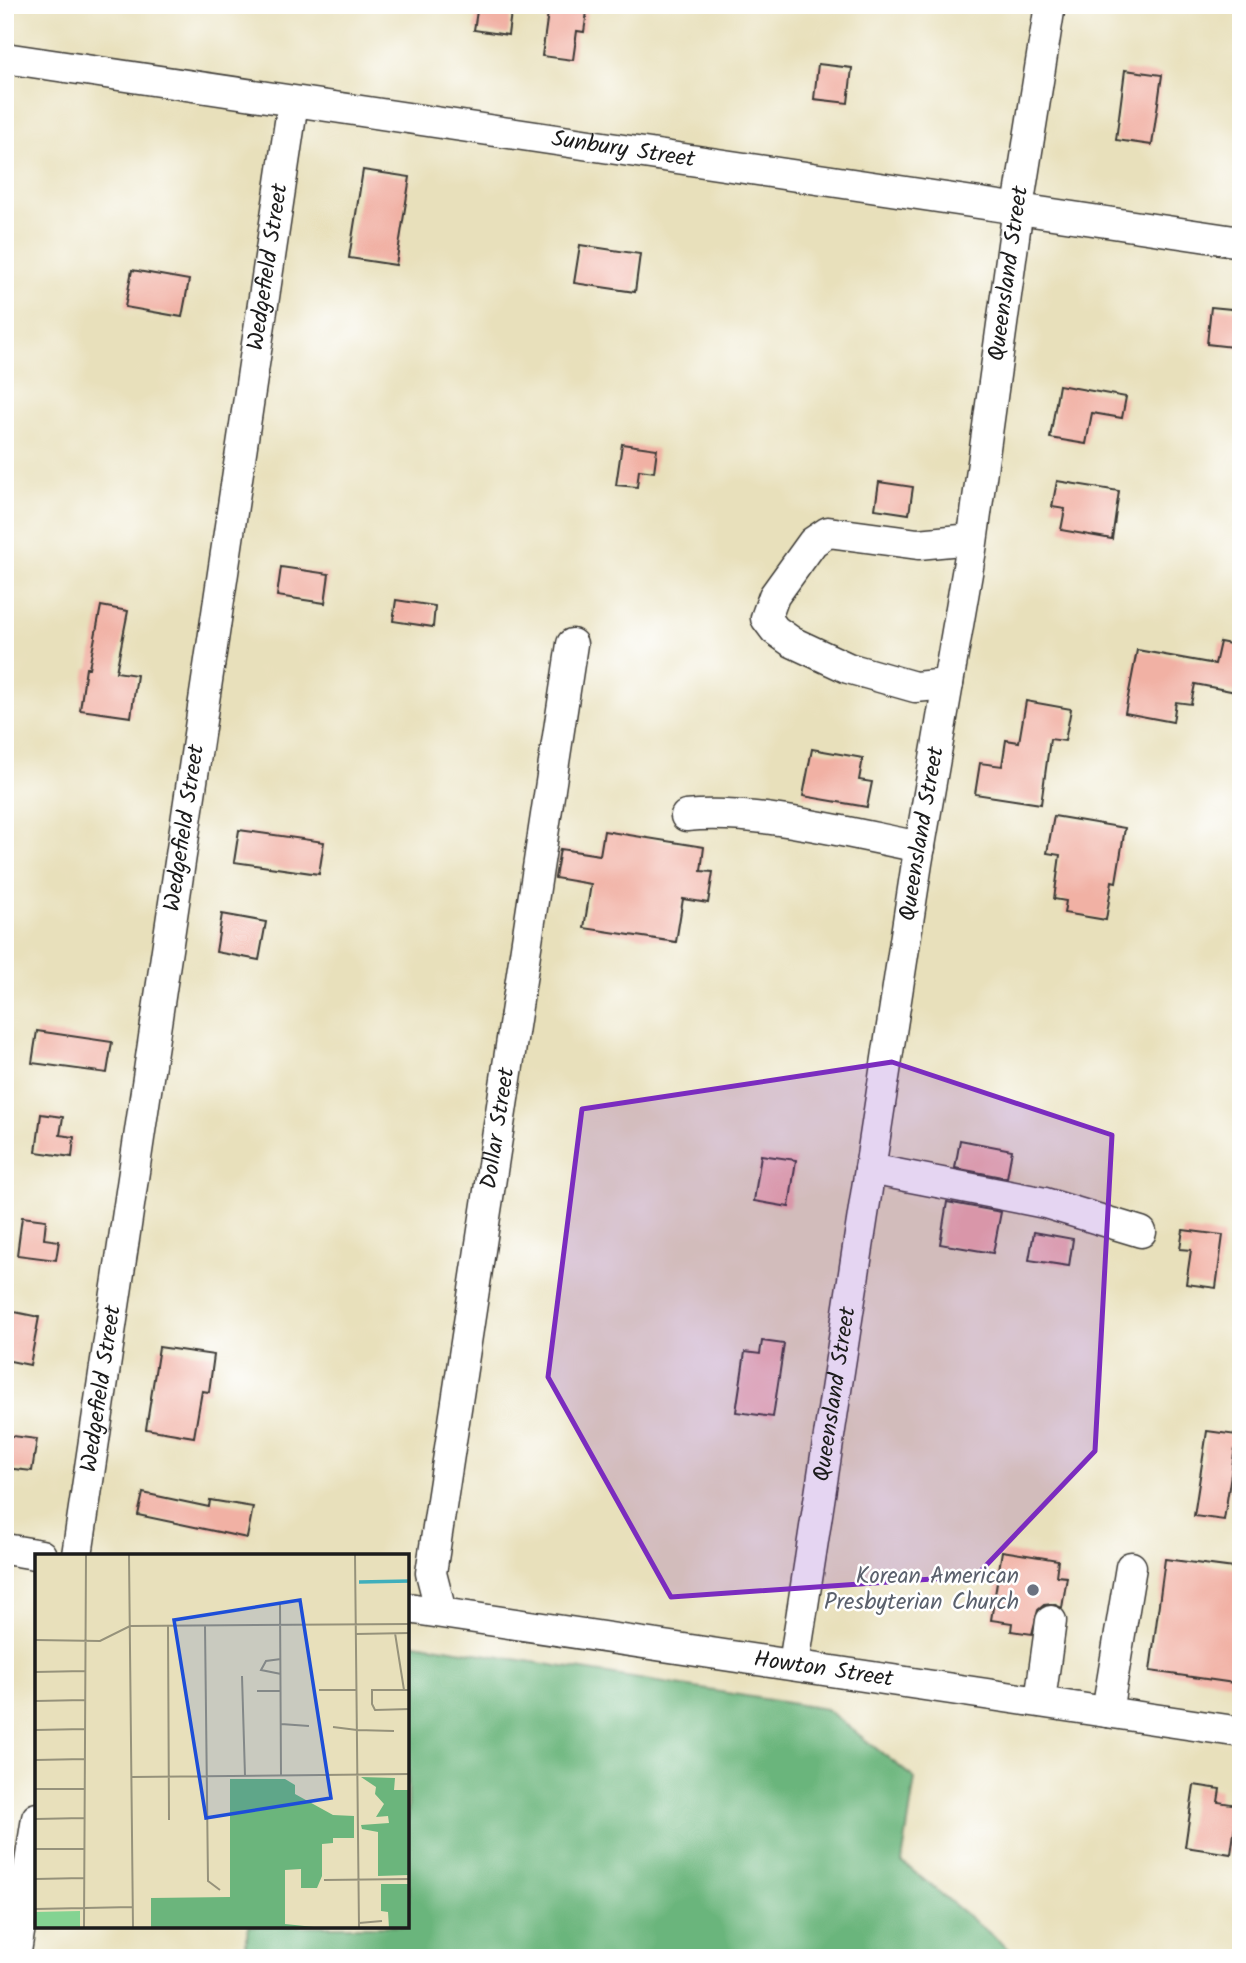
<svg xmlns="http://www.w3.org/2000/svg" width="1246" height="1963" font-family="Kalam,sans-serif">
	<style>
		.forest { fill: #6bb57c; stroke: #44684c; stroke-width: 2 }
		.building { fill: #f1b1a4 }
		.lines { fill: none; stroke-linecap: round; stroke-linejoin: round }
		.minor-casing { stroke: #3b3934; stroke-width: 33 }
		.minor { stroke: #fff; stroke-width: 30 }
		.marked { fill: #7b2cbf; fill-opacity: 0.2; stroke: #7b2cbf; stroke-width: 5; stroke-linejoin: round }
		.worship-dot { fill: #6b7280; stroke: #fff; stroke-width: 2.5 }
		.labels { text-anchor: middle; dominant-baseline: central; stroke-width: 5; stroke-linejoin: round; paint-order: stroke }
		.street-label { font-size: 23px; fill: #1c1c1c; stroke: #fff }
		.worship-label { font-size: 23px; fill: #5b616d; stroke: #fff; text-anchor: end }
		.inset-river { fill: none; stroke: #40afbc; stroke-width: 3.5 }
		.inset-road { fill: none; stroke: #96927b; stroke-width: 2 }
		.view { fill: #1d4ed8; fill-opacity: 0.15; stroke: #1d4ed8; stroke-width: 3.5 }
		.inset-edge { fill: none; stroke: #1c1c1c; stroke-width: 3.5 }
	</style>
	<rect width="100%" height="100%" fill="#fff"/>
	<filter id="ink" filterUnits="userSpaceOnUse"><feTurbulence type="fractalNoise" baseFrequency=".0143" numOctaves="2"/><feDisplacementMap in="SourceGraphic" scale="14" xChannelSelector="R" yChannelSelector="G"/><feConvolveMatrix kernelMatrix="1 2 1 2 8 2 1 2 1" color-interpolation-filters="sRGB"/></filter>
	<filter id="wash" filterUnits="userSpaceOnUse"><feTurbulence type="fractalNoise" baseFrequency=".00686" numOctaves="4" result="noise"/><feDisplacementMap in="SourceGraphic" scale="28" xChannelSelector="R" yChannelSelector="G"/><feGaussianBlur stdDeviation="1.57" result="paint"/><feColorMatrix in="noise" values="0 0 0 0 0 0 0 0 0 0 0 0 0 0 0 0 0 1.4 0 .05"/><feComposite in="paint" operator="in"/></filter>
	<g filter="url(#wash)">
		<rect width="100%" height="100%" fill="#e8e0bb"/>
		<!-- forest -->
		<path class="forest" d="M408,1642L826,1709L915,1779L902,1862L1020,1958H244L249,1926H408Z"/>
		<g id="blocks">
			<!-- building -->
			<g class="building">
				<path d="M478,5H512L508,35L474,30Z"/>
				<path d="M549,5H588L584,32L577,31L573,60L542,56Z"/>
				<path d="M818,64L852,68L848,103L814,99Z"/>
				<path d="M1125,70L1162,75L1152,145L1116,140Z"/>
				<path d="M363,170L410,177L396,265L349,258Z"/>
				<path d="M580,245L640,254L635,292L574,283Z"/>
				<path d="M132,270L189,280L182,317L125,307Z"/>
				<path d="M1211,307L1241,310V348L1207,344Z"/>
				<path d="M1059,385L1126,397L1122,418L1092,413L1086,444L1050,438Z"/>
				<path d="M622,444L657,449L654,472L639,470L637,487L616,485Z"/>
				<path d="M1057,481L1119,491L1112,539L1061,530L1065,509L1052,507Z"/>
				<path d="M879,482L913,487L909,514L875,509Z"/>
				<path d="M281,567L329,574L325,603L277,596Z"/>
				<path d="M396,600L435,606L433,627L393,621Z"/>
				<path d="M101,606L128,611L116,672L137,675L131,717L80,710L86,668H89Z"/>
				<path d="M1220,642L1241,646V693L1195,684L1191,704L1176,702L1173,722L1125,713L1137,650L1215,664Z"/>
				<path d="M1026,701L1071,709L1065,741L1050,739L1041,804L975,794L980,763L1002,766L1006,740L1019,742Z"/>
				<path d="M812,749L863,758L859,780L872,782L867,807L803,796Z"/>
				<path d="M1054,816L1125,828L1116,882L1112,881L1106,920L1064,913L1066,901L1054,899L1060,855L1047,853Z"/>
				<path d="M239,830L324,842L319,874L234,862Z"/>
				<path d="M604,831L704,847L701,871L713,872L708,903L683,899L676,942L584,928L591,884L555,878L560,849L600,855Z"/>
				<path d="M222,914L266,922L259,960L216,952Z"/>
				<path d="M37,1031L112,1042L107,1073L32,1063Z"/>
				<path d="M41,1114L63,1117L60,1135L74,1137L72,1157L36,1152Z"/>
				<path d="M960,1140L1012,1150L1007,1178L955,1168Z"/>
				<path d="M761,1155L796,1160L789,1207L754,1201Z"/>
				<path d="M947,1202L1001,1212L993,1253L940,1244Z"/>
				<path d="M22,1217L46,1220L44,1239L59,1241L56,1260L17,1255Z"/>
				<path d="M1183,1230L1223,1235L1216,1288L1186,1284L1191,1250L1180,1249Z"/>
				<path d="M1034,1232L1073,1239L1069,1266L1029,1260Z"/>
				<path d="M5,1310L39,1317L30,1365L5,1360Z"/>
				<path d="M762,1341L784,1344L773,1417L736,1412L745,1352L760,1354Z"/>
				<path d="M159,1347L214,1355L209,1392L202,1391L194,1437L146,1429Z"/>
				<path d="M1207,1431L1237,1435L1224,1520L1194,1516Z"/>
				<path d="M5,1435L37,1439L32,1471L5,1468Z"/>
				<path d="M143,1493L209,1507L210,1500L253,1507L247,1538L138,1515Z"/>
				<path d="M1002,1551L1058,1560L1056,1576L1067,1577L1062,1608L1053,1604L1044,1605L1038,1610L1032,1634L1011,1631L1012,1623L991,1620Z"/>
				<path d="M1165,1559L1241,1569V1684L1150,1671Z"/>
				<path d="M1194,1785L1220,1789L1218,1802L1238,1805L1231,1854L1185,1847Z"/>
			</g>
		</g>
	</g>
	<g filter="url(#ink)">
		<use href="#blocks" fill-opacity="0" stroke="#3b3934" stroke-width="2"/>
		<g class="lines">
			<!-- minor casing -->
			<g class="minor-casing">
				<g id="minor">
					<path id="s1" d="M5,58L1241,242"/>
					<path d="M948,684L915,687L848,668L792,642L775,630L766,618L774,596L813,542L828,532L918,544L972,539"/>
					<path d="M686,816C757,809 849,833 920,847"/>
					<path d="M870,1169L1045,1203L1141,1232"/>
					<path d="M5,1549L41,1555"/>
					<path id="s2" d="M77,1555L293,102"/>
					<path id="s3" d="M408,1608L1241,1732"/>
					<path id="s4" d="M441,1612L431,1573L572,644"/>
					<path id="s5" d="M794,1664L917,863L971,550L1018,208L1050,5"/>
					<path d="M1040,1701L1051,1621"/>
					<path d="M1107,1712L1131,1567"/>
					<path d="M15,1958L37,1818"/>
				</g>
			</g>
			<!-- minor -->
			<use href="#minor" class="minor"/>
		</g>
	</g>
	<!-- marked area -->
	<path class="marked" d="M892,1062L1112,1135L1095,1451L976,1576L671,1597L548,1377L582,1109Z"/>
	<!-- markers -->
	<circle class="worship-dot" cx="1033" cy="1590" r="7"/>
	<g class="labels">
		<!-- street labels -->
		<g class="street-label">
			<text stroke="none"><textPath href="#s1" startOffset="625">Sunbury Street</textPath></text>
			<text stroke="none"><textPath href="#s2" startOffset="1302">Wedgefield Street</textPath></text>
			<text stroke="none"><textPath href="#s5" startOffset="1407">Queensland Street</textPath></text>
			<text stroke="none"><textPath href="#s2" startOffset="735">Wedgefield Street</textPath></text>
			<text stroke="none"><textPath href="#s5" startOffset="840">Queensland Street</textPath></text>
			<text stroke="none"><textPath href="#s4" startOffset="490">Dollar Street</textPath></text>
			<text stroke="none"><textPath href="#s2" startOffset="168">Wedgefield Street</textPath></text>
			<text stroke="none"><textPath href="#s5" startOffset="273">Queensland Street</textPath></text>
			<text stroke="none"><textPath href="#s3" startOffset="420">Howton Street</textPath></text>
		</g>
		<!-- worship labels -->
		<g class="worship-label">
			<text x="1019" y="1577">Korean American<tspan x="1019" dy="26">Presbyterian Church</tspan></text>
		</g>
	</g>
	<!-- overview -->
	<g transform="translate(35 1554)">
		<rect width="374" height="374" fill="#e8e0bb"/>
		<path d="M45,357V374H0V358Z" fill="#84d392"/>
		<path d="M326,223L360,224L359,236H374V321L343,322V278L327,275L326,271L354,269L353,262L341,263L349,250L340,240L341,233ZM195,225H250L260,231V240L298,261L319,262V284H298V289L287,290V322L282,334H266V315L250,316V370L289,374H116V344L195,343ZM346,330H374V374H354L353,358L346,357Z" fill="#6bb57c"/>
		<path class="inset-river" d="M324,28L375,27"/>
		<path class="inset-road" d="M94,1L98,374M320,1L324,374M245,48L246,221M133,72L134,266M170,72L173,327L185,336M360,79L369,136H375M321,80L375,79M0,86L65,87L95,72L375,70M0,118L50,117M246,120L226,116L231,107L246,105M207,122L210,222M284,136H321M369,136H337V150L340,156L375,155M222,137H246M0,147L50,146M246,170L274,172M298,173L322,176M0,176L50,175M322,176L359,177M0,206L50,205M96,223L375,220M0,235H49M0,265L49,264M0,295H49M0,325L49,324M289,326L375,325M0,355L98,353M324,369L347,367M49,374L51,1"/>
		<path class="view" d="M265,46L296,244L171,264L139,66Z"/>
		<rect width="374" height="374" class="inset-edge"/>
	</g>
	<!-- margin -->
	<rect width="1246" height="1963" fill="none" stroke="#fff" stroke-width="28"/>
</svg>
